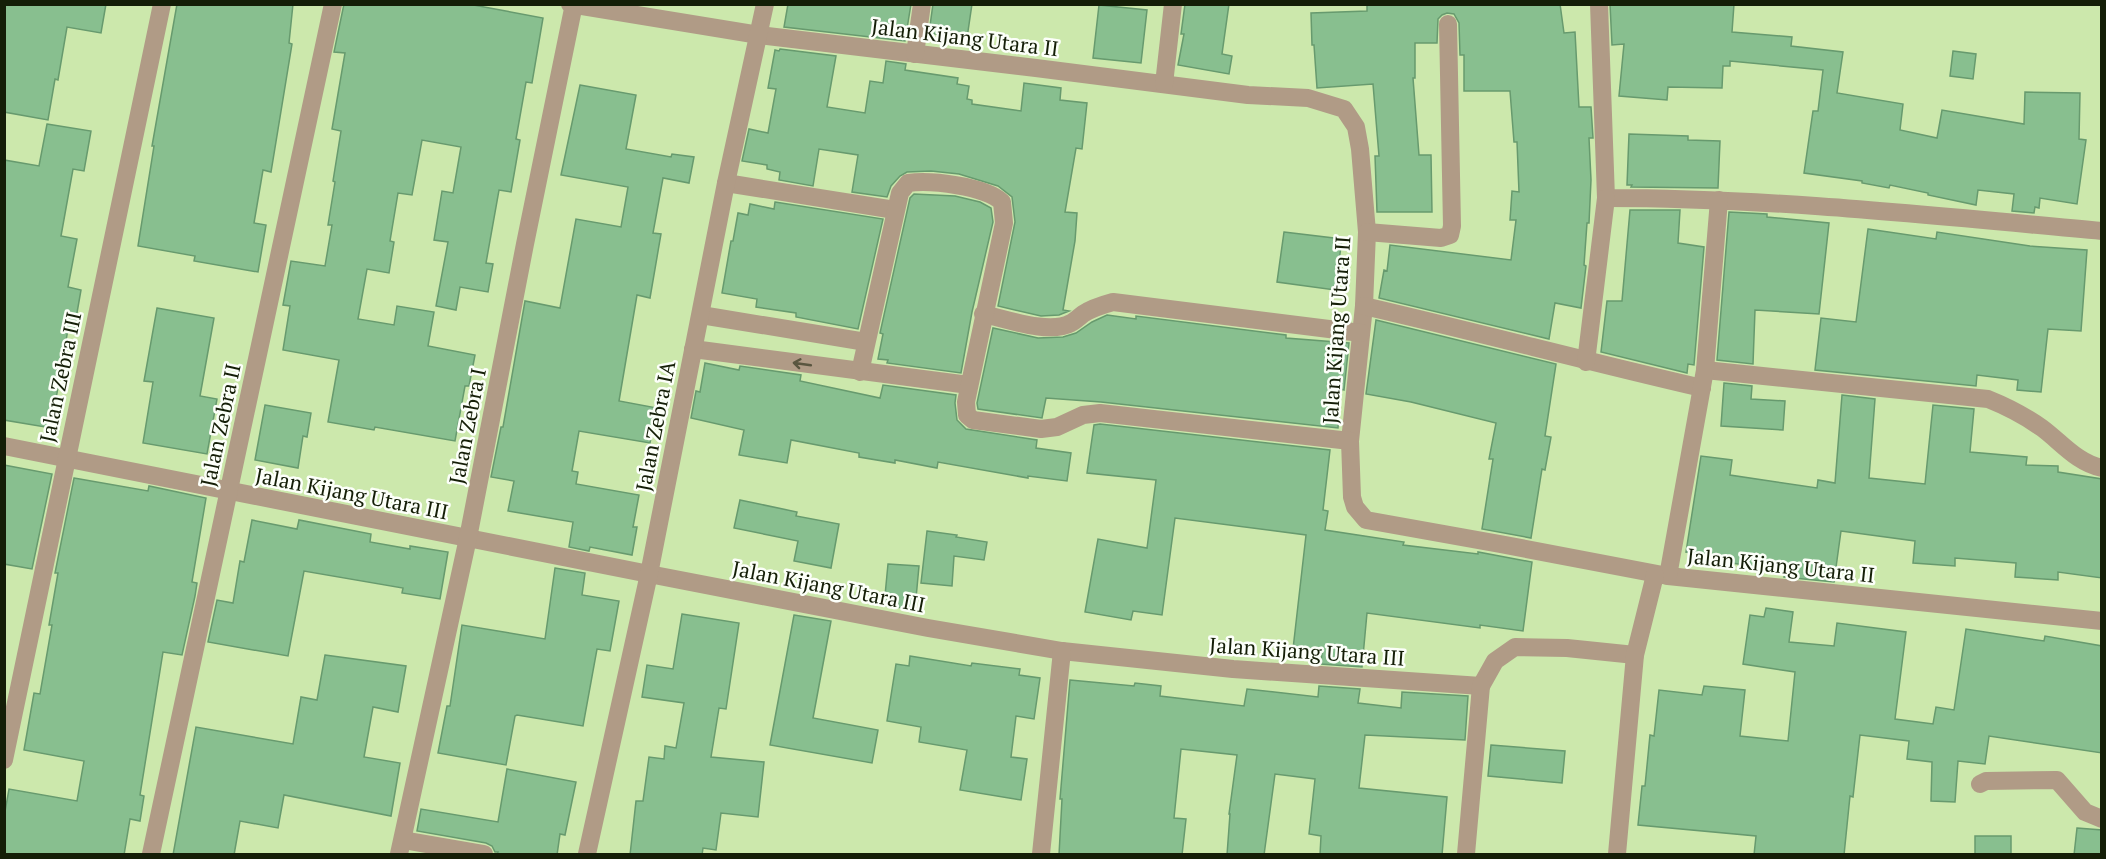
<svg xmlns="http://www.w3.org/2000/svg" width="2106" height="859" font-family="'PT Serif',serif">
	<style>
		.building { fill: #88bf8f; stroke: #679a6e; stroke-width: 1.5 }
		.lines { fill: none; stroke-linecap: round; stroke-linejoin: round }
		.minor { stroke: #b09b86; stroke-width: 18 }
		.oneway { stroke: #5a5640 }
		.labels { text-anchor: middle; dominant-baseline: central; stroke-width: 5; stroke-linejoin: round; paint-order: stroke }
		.street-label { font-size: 21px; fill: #141e07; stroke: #fcfff9 }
	</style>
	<rect width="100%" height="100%" fill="#cce8ac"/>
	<!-- building -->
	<g class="building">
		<path d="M4,4H106L101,33L67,27L58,80L55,79L48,120L4,112Z"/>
		<path d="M177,4H293L289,43L292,44L271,172L263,170L254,223L266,225L258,272L194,261L195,256L138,246L154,146H152Z"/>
		<path d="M344,4H468L543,18L532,83L526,82L516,139L520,140L511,192L499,190L486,263L493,264L488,292L460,287L456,310L436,306L448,242L434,240L442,191L453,193L461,147L422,140L412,195L398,193L390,241L394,242L389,273L367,269L358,319L394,325L397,306L434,312L428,346L475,355L469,386H465L455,441L375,427L374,430L328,422L339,360L283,350L290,306L283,305L291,261L325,266L332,225H328L335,182L333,181L341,131L332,129L345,53L334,52Z"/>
		<path d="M788,4H911L905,41L784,27Z"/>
		<path d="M933,4H972L967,38L929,33Z"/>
		<path d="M1185,4H1229L1222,54L1232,56L1229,74L1178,65L1184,34H1181Z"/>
		<path d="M1367,4H1560L1564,33L1575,32L1579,107H1591L1593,138H1589L1591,180L1589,223H1587L1584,265L1586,266L1581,308L1555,303L1549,339L1379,298L1384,270L1387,271L1390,245L1511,260L1516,220H1510L1512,191L1519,192L1517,142H1514L1510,91H1464V55H1460L1459,23L1454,14L1447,13L1442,15L1438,19L1437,43H1415V78H1413L1419,155H1431L1432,212H1377L1375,156H1379L1373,84L1317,88L1314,45H1312L1311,13L1367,11Z"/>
		<path d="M1610,4H1734L1732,32L1792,37L1791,46L1843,52L1837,93L1903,104L1900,130L1937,138L1942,110L2024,124L2025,92L2080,93L2079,139L2086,140L2077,204L2040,198L2039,208L2035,207L2034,213L2012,211L2014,194L1978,190L1976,205L1928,195V193L1890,185L1889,188L1862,183V181L1804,173L1813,111H1818L1823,70L1730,61V66H1723L1722,88L1668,87L1667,100L1619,96L1624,44L1612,45Z"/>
		<path d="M1099,5L1147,10L1141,63L1093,58Z"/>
		<path d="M780,49L836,56L827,107L865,113L870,81L883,83L886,61L906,64L905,70L958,78L957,84L969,86L967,99L972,100V104L1021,111L1024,83L1061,88L1060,100L1087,103L1082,149L1076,148L1065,212L1077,213L1075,241L1063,310L1069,311L1059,315L1041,316L998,306L1015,222L1012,197L998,186L959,174L931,171L907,172L900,176L891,186L887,197L852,192L858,155L819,149L813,186L779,180L780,172L767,169V165L742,161L749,129L768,133L776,89L768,88L775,50L779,51Z"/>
		<path d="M1953,51L1976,54L1973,79L1950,76Z"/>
		<path d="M580,85L636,95L626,149L671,157L672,154L694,157L689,183L663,178L653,233L661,234L650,298L637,295L619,401L657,408L650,443L579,431L572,471L578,472L576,484L639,495L633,527H637L632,555L590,547L589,551L569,547L573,522L508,511L514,481L491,477L501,427H503L525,301L560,308L576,219L621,227L628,187L561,175Z"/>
		<path d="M47,124L91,131L84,171L73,169L61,236L77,239L68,287L81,290L74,330L68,329L51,428L4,420V160L39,166Z"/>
		<path d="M1629,134L1688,136V140L1720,141L1718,188L1631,187L1632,185H1627Z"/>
		<path d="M914,194L955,196L980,202L991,208L993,222L972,312L961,373L887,363L888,360L878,359L883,334L880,333L910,198Z"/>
		<path d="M775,202L883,219L858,329L796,317V313L756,307L757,299L722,293L731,241H733L738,213L748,215L750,204L774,209Z"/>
		<path d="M1630,210H1680L1678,243L1704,247L1694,365L1688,364L1687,373L1601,352L1607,301H1622Z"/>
		<path d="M1729,212L1767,214V217L1829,223L1819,314L1755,310L1753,364L1717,360Z"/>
		<path d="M1868,229L1936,239L1937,232L2030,246L2087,250L2081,331L2048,329L2041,392L2017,390L2018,380L1977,375L1976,386L1815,370L1821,318L1856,322Z"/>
		<path d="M1284,232L1342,239L1335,290L1277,282Z"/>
		<path d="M157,308L214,318L200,396L217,399L207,454L143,443L153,382L144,381Z"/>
		<path d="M1107,315L1136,319V316L1286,335V338L1349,343L1344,390L1341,389L1338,428L1101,402L1046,398L1042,418L978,409L977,403L993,328L1038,338L1063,337L1076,333L1092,322Z"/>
		<path d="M1376,320L1556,364L1545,436L1551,437L1545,470L1542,469L1531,538L1482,529L1493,459H1489L1496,423L1411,402L1366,394Z"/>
		<path d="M705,363L739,370L740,366L801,375L800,381L880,398L883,385L956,395L955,403L957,420L966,429L1037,440L1036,448L1071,453L1067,481L1028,476V478L938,462L937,468L895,460V463L859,457V453L791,440L787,463L739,455L744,430L691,418L696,391L700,392Z"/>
		<path d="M1724,383L1752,386L1751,399L1785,401L1783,430L1721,426Z"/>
		<path d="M1842,395L1875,399L1869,478L1925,484L1933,405L1974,409L1970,452L2027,457L2026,465L2058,466V472L2102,479V578L2058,572V580L2015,577L2016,563L1955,558V566L1913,563L1915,541L1841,531L1834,582L1784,577L1785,570L1731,563L1732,558L1686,552L1701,456L1732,460L1730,475L1817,488L1818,480L1835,483Z"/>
		<path d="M265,405L311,413L307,437L303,436L298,468L255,460Z"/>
		<path d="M1100,424L1330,450L1323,510L1328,511L1325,530L1404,542L1403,545L1478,554V552L1532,562L1523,631L1480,625V628L1367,613L1362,667L1321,664L1322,652L1293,649L1306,535L1175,518L1162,615L1133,611L1131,620L1085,612L1098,539L1147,548L1156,480L1087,473L1094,425Z"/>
		<path d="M4,465L52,474L32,569L4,564Z"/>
		<path d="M74,478L148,491L149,486L206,498L192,582L197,583L195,596L182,655L163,652L140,795L144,796L140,821L130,819L124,855H4V817L9,789L77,801L84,761L24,750L34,693L40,694L52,625H49L58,573H55Z"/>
		<path d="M740,500L797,512L796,516L839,524L831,568L794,561L798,541L734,528Z"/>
		<path d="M252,520L297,529L299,520L371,534L370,542L410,549V546L448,552L440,599L402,593L403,588L304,571L288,656L208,642L217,600L233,603L240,561L244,562Z"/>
		<path d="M927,531L957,535L956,537L987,542L984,560L954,556L952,586L921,583Z"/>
		<path d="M888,564L919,566L915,609L884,606Z"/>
		<path d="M555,568L585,573L582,595L619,601L610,651L597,649L583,726L517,715L515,716L506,765L438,753L447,706H450L462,625L545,639Z"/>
		<path d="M1766,608L1793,612L1789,642L1834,646L1837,623L1906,632L1895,719L1933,724L1936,707L1954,710L1966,629L2044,641L2045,636L2102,646V753L1989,736L1985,764L1958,761L1955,802L1931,801L1932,762L1907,759L1909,741L1860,735L1853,797L1850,796L1844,855H1754L1756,836L1638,825L1642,786H1645L1650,735L1654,736L1659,690L1702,695L1704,686L1745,690L1740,736L1788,741L1795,672L1743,664L1750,615L1764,617Z"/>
		<path d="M682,614L739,623L726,709L719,708L711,757L764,762L758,817L721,813L716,850L703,848L702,855H630L636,801H643L649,757L664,759L665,746L676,748L684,703L642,697L647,665L673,669Z"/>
		<path d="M794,615L831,621L813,718L878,730L872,763L770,745Z"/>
		<path d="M325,655L406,666L398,712L373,707L364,757L400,763L391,816L284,795L278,828L240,821L234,855H173L196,727L293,744L301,697L317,700Z"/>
		<path d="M910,656L971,666L972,663L1020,669L1019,675L1040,678L1034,719L1016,716L1011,757L1027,759L1021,800L960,790L967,750L919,742L921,727L887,721L896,664L909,666Z"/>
		<path d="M1070,680L1134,686L1135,683L1161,686L1160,696L1244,706L1247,689L1318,697L1319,686L1360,689L1358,703L1401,708L1402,692L1468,696L1465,740L1365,735L1359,788L1447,797L1442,855H1320L1321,836L1309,834L1315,779L1275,774L1264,855H1227L1230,814H1229L1237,755L1181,749L1174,818L1186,819L1182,855H1059L1062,799H1060Z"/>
		<path d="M1491,745L1565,751L1562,783L1488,776Z"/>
		<path d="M507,769L576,782L565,835L560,834L557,855H497L498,852H495L492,846L486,843L417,831L421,809L498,822Z"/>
		<path d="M2077,828L2102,830V855H2074Z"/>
		<rect x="1975" y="836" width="36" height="19"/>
	</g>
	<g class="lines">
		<!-- minor -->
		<g class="minor">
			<path d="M570,4L759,35L1036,68L1248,95L1308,98L1344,109L1356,127L1360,149L1367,232L1364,306L1350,441L1352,497L1355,507L1366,520L1500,544L1668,576L2102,621"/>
			<path d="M1599,4L1606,198C1772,198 1937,216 2102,231"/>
			<path d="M915,54L922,4"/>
			<path d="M1164,84L1173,4"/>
			<path d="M726,183L895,210"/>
			<path d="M1367,232L1441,238L1450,235L1452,226L1448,24"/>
			<path d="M1364,306C1477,332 1589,362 1702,388"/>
			<path d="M983,314C1007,319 1049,335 1071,323C1075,321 1079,317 1083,314C1092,308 1102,305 1113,302L1361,333"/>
			<path d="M701,315L866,342"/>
			<path d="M693,349L969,385"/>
			<path d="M1586,362L1606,198"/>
			<path d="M1705,370L1988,399C2008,407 2025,416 2042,428C2061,442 2077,463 2102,468"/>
			<path d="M860,372L900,193L908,183C931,180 985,186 1002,202L1004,223L966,402L967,415L973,420L1041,429L1057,427L1083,415L1100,413L1350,441"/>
			<path d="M4,446L649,574L928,628L1062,651L1233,669L1481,686L1495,661L1515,647L1567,648L1635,655"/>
			<path d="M1668,576L1705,370L1719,200"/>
			<path d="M4,760L162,4"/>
			<path d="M1980,784L1986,781L2057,780L2085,812L2102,819"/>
			<path d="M403,840L484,854"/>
			<path d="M151,854L333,4"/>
			<path d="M399,854L468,538L525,244L574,4"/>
			<path d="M587,854L649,574L726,183L765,4"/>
			<path d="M1041,854L1062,651"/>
			<path d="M1466,854L1481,686"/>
			<path d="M1617,854L1635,655L1655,575"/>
		</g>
	</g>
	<!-- one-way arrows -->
	<defs><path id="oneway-shaft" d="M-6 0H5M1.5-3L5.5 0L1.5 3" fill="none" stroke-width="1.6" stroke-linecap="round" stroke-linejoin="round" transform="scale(1.5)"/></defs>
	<use class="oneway" href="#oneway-shaft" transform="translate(802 364) rotate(-172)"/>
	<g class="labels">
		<!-- street labels -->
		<g class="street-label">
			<text transform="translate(965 37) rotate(7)">Jalan Kijang Utara II</text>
			<text transform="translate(1336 330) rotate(-86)">Jalan Kijang Utara II</text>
			<text transform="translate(60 377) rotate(-78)">Jalan Zebra III</text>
			<text transform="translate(220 425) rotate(-78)">Jalan Zebra II</text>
			<text transform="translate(467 426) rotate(-79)">Jalan Zebra I</text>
			<text transform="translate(655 426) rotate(-79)">Jalan Zebra IA</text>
			<text transform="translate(352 493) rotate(11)">Jalan Kijang Utara III</text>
			<text transform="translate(1781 565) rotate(6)">Jalan Kijang Utara II</text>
			<text transform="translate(829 586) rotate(11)">Jalan Kijang Utara III</text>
			<text transform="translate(1307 651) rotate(4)">Jalan Kijang Utara III</text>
		</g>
	</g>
	<!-- border -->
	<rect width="2106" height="859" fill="none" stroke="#141e07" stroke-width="12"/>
</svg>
